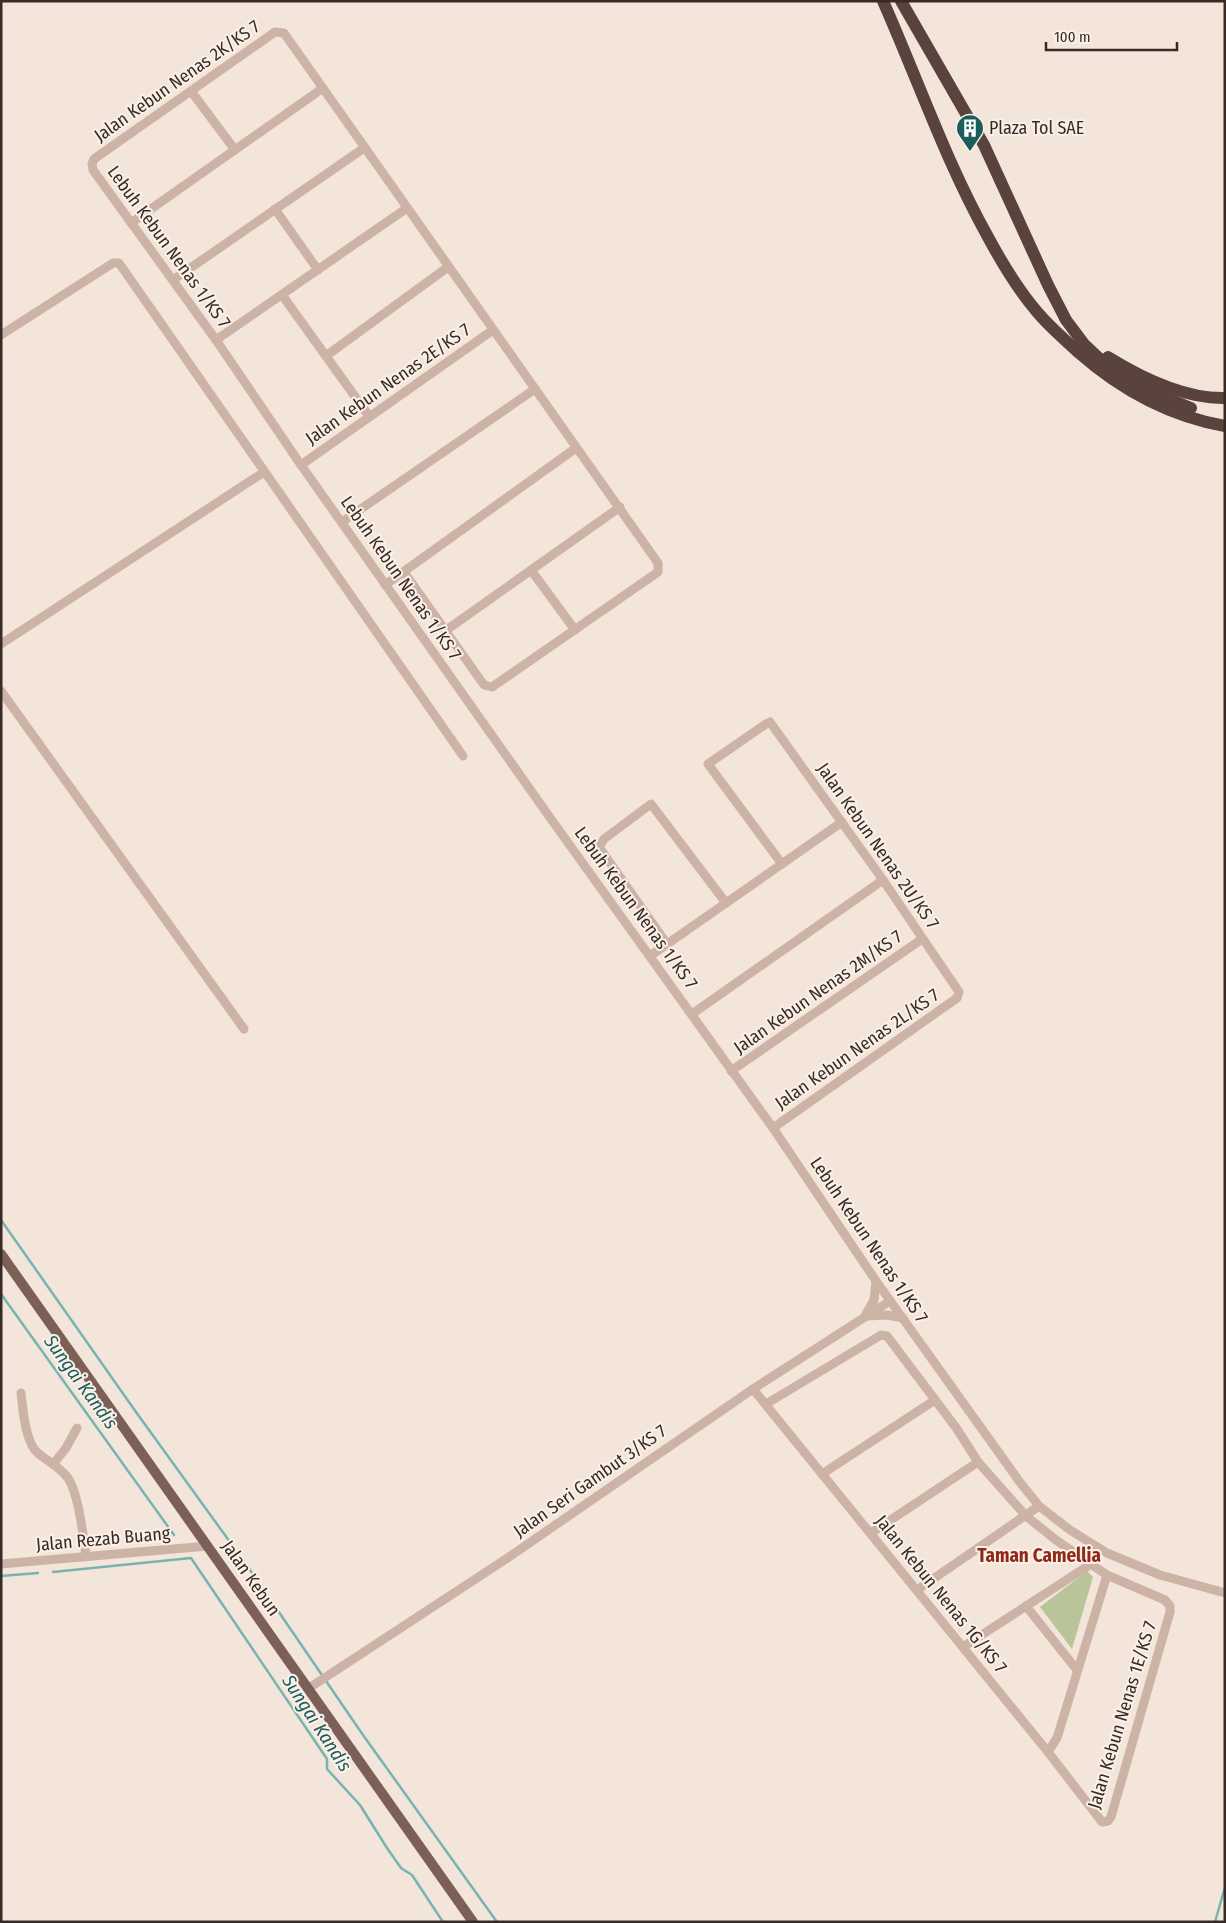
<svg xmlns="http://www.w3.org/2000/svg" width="1226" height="1923" font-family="'Fira Sans Condensed',sans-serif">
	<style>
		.green { fill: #bac499 }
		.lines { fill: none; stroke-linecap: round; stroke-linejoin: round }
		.stream { stroke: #77b4b0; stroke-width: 2.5 }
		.minor { stroke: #cdb3a5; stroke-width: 9 }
		.major { stroke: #7c5f57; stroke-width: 10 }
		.highway { stroke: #5a433d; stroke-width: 12 }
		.labels { text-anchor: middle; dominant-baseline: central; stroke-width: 4; stroke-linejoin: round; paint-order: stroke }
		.street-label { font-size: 18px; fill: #382b27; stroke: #fbf0e7 }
		.poi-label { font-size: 18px; fill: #382b27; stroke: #fbf0e7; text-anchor: start }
		.water-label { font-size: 19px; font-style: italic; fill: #195e5b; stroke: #fbf0e7 }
		.neighbourhood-label { font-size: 19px; font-weight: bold; fill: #8f2919; stroke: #fbf0e7 }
	</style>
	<rect width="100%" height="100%" fill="#f4e5db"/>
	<!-- green -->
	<path class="green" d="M1087,1571L1093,1577L1072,1649L1040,1607Z"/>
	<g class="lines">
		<!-- stream -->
		<g class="stream">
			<path d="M1,1220L136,1412L248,1567L363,1735L497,1922"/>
			<path d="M1,1294L174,1535"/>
			<path d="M53,1572L191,1558L327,1759V1769L360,1805L387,1848L401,1868L412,1875L443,1922"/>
			<path d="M1,1576L38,1573"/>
			<path d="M1215,1922L1225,1887"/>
		</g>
		<!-- minor -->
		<g class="minor">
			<path d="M191,91L235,150"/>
			<path d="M275,209L318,270"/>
			<path d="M131,223L323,88"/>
			<path d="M173,280L364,148"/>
			<path d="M282,295L369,416"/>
			<path d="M1,335L113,263H119L463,756"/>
			<path d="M216,340L407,208"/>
			<path d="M326,356L448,267"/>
			<path d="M301,465L493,330"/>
			<path d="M342,522L535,389"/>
			<path d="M531,570L575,630"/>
			<path d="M404,572L484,685L492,687L658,572V563L284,33L275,32L94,159L92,164L93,170L216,340L301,465L551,819L773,1128L876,1281L1019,1481L1039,1506L1070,1530L1107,1553L1160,1575L1225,1593"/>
			<path d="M385,585L576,448"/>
			<path d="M445,631L620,507"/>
			<path d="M1,644L264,472"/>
			<path d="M1,691L244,1029"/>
			<path d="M667,944L599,847L604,839L651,804L726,903"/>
			<path d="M650,956L842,822"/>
			<path d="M692,1014L883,880"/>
			<path d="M731,1071L922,939"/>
			<path d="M773,1128L957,998L959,992L883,880L770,722L766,724L708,764L782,864"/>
			<path d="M866,1314L874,1300L876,1281"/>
			<path d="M868,1316L887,1315L903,1318"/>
			<path d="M753,1389L1048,1752L1102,1822L1108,1821L1111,1817L1170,1612V1606L1165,1600L1107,1575L1056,1540L1026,1516L978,1462L957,1429L887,1336L881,1335L766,1404"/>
			<path d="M21,1393C23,1409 25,1444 39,1454C49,1462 60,1467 68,1478C79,1495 83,1536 86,1556"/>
			<path d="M54,1463L66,1448L77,1428"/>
			<path d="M822,1474L935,1400"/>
			<path d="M871,1533L978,1462"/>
			<path d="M1,1564L208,1546"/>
			<path d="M917,1590L1039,1506"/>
			<path d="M1026,1606L1077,1670"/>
			<path d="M963,1647L1091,1564"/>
			<path d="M309,1688L506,1559L753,1389L890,1301"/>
			<path d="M1048,1752L1057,1738L1107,1575"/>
		</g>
		<!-- major -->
		<path class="major" d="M1,1254L473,1922"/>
		<!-- highway -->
		<g class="highway">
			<path d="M883,1C918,80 946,162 988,237C1002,263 1018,290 1038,313C1050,327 1064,339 1078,352C1121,390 1168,416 1225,426"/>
			<path d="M901,1L984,145L1048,285L1066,320L1084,344L1101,360L1129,381L1146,390L1191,408"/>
			<path d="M1108,357C1142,378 1184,399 1225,398"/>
		</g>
	</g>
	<!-- icons -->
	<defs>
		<g id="building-pin" transform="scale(1.4375)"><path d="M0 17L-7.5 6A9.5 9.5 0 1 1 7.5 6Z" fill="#195e5b" stroke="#fbf0e7"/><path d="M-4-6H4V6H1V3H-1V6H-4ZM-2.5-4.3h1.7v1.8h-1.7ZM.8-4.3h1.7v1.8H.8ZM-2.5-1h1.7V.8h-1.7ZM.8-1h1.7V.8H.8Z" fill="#fff"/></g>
	</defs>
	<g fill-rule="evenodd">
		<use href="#building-pin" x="970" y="128"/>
	</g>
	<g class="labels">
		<!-- street labels -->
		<g class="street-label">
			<text transform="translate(177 81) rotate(-35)">Jalan Kebun Nenas 2K/KS 7</text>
			<text transform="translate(169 247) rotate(54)">Lebuh Kebun Nenas 1/KS 7</text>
			<text transform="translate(388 384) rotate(-35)">Jalan Kebun Nenas 2E/KS 7</text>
			<text transform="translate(401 578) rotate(55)">Lebuh Kebun Nenas 1/KS 7</text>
			<text transform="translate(878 846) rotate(55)">Jalan Kebun Nenas 2U/KS 7</text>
			<text transform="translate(636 908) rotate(54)">Lebuh Kebun Nenas 1/KS 7</text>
			<text transform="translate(818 992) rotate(-35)">Jalan Kebun Nenas 2M/KS 7</text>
			<text transform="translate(857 1049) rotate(-35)">Jalan Kebun Nenas 2L/KS 7</text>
			<text transform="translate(869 1240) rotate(56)">Lebuh Kebun Nenas 1/KS 7</text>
			<text transform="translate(590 1481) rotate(-35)">Jalan Seri Gambut 3/KS 7</text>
			<text transform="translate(103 1539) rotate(-5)">Jalan Rezab Buang</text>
			<text transform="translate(251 1578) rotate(55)">Jalan Kebun</text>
			<text transform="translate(941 1594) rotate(51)">Jalan Kebun Nenas 1G/KS 7</text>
			<text transform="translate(1122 1715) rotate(-73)">Jalan Kebun Nenas 1E/KS 7</text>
		</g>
		<!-- poi labels -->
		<g class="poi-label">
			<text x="989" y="128">Plaza Tol SAE</text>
		</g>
		<!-- water labels -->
		<g class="water-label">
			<text transform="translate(81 1382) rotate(54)">Sungai Kandis</text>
			<text transform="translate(317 1723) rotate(57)">Sungai Kandis</text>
		</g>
		<!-- neighbourhood labels -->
		<g class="neighbourhood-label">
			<text x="1039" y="1555">Taman Camellia</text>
		</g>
	</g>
	<!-- border -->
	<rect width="1226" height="1923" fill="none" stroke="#382b27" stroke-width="5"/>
	<!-- scale -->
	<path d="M1046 42v8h131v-8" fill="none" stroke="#382b27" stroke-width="2.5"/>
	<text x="1054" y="42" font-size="15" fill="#382b27" stroke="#fbf0e7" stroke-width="4" paint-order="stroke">100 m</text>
</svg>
